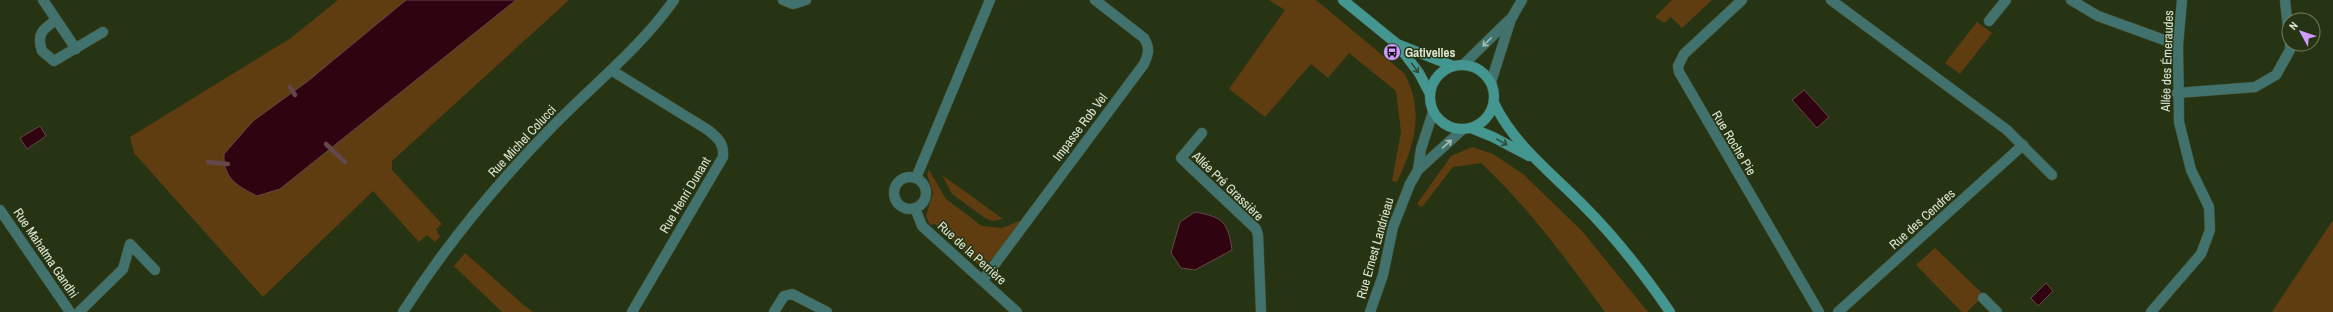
<svg xmlns="http://www.w3.org/2000/svg" width="2333" height="312" font-family="'Archivo Narrow',sans-serif">
	<style>
		.green { fill: #603c11 }
		.water { fill: #300311; stroke: #64474b }
		.lines { fill: none; stroke-linecap: round; stroke-linejoin: round }
		.stream { stroke: #64474b; stroke-width: 4.5 }
		.minor-casing { stroke: #445032; stroke-width: 11 }
		.tertiary-casing { stroke: #445032; stroke-width: 11 }
		.secondary-casing { stroke: #445032; stroke-width: 11 }
		.minor { stroke: #41726d; stroke-width: 10 }
		.tertiary { stroke: #41726d; stroke-width: 10 }
		.secondary { stroke: #439790; stroke-width: 10 }
		.oneway { stroke: #a6bdaf }
		.oneway2 { stroke: #2e4d32 }
		.labels { text-anchor: middle; dominant-baseline: central; stroke-width: 3; stroke-linejoin: round; paint-order: stroke }
		.poi-label { font-size: 13px; font-weight: bold; fill: #dde6d2; stroke: #273413; text-anchor: start }
		.street-label { font-size: 13px; fill: #dde6d2; stroke: #273413 }
	</style>
	<rect width="100%" height="100%" fill="#273413"/>
	<!-- green -->
	<g class="green">
		<path d="M338,0H569L392,161V170L442,224L436,229L440,237L435,242L427,235L419,242L373,191L263,297L134,153L130,137L291,38Z"/>
		<path d="M1269,0H1316L1405,74C1424,113 1415,144 1397,182L1392,181L1401,132L1396,91L1349,53L1328,78L1311,64L1265,117L1229,89L1285,10Z"/>
		<path d="M1672,0H1712L1682,28L1671,17L1664,23L1655,17Z"/>
		<path d="M1977,22L1992,33L1960,74L1945,63Z"/>
		<path d="M1472,147L1493,154L1523,174L1582,231L1648,312H1605C1566,259 1529,208 1481,163L1453,167L1422,207L1417,204L1451,156Z"/>
		<path d="M929,170L946,199L982,226L1002,228L1019,221H1021L999,252L982,268L935,224L930,225L926,216L933,193L927,174Z"/>
		<path d="M942,175L1003,219L992,221L985,218L952,194Z"/>
		<path d="M2333,220V312H2272Z"/>
		<path d="M1935,248L1984,295L1967,312H1962L1916,265Z"/>
		<path d="M465,253L525,306L533,312H502L454,266Z"/>
	</g>
	<!-- water -->
	<g class="water">
		<path d="M406,0H516L280,189L257,196C237,186 223,178 224,154L253,121L308,81Z"/>
		<path d="M1804,90L1829,117L1817,128L1792,100Z"/>
		<path d="M40,126L46,136L27,149L20,138Z"/>
		<path d="M1195,212C1223,217 1228,222 1232,250L1195,270L1181,268L1171,253L1180,222Z"/>
		<path d="M2046,283L2053,291L2038,306L2031,298Z"/>
	</g>
	<g class="lines">
		<!-- stream -->
		<g class="stream">
			<path d="M290,87L295,95"/>
			<path d="M326,144L345,162"/>
			<path d="M208,162L228,164"/>
		</g>
		<!-- minor casing -->
		<g class="minor-casing">
			<g id="minor">
				<path d="M43,0L76,49"/>
				<path d="M783,0L793,4L806,0"/>
				<path d="M1742,0L1684,54L1678,66L1679,72L1819,312"/>
				<path d="M1831,0L2007,130L2052,175"/>
				<path d="M2071,0L2098,16L2178,45"/>
				<path d="M2285,0L2289,38"/>
				<path d="M56,20C43,29 36,34 42,51L54,61L103,32"/>
				<path d="M1989,21L2006,0"/>
				<path d="M611,70L708,130C718,138 724,143 723,157L632,312"/>
				<path d="M2177,93L2255,87L2276,75L2290,50V44"/>
				<path d="M1202,133L1181,158L1256,229L1258,235L1261,312"/>
				<circle cx="910" cy="193" r="16"/>
				<path d="M916,178L990,0"/>
				<path d="M915,208L922,226L1017,312"/>
				<path d="M0,210L70,312"/>
				<path d="M983,280L1144,64C1149,53 1150,48 1144,38L1095,0"/>
				<path d="M1983,298L1997,312"/>
				<path d="M79,312L123,269L130,244L155,270"/>
				<path d="M403,312C446,245 497,183 553,126C594,84 640,48 674,0"/>
				<path d="M774,312L784,296L792,294L827,312"/>
				<path d="M1838,312L2023,145"/>
				<path d="M2151,312L2201,254L2210,230L2209,207L2191,170L2179,122L2178,45L2182,0"/>
			</g>
		</g>
		<!-- tertiary casing -->
		<g class="tertiary-casing">
			<g id="tertiary">
				<path d="M1463,65L1509,20"/>
				<path d="M1491,82L1511,19L1522,0"/>
				<path d="M1418,170L1421,149L1433,112"/>
				<path d="M1370,312L1383,275L1393,227L1410,184L1418,170L1463,129"/>
			</g>
		</g>
		<!-- secondary casing -->
		<g class="secondary-casing">
			<g id="secondary">
				<path d="M1343,0L1397,44L1419,73L1430,94"/>
				<path d="M1397,44L1453,66"/>
				<circle cx="1462" cy="97" r="32"/>
				<path d="M1494,103C1514,145 1552,173 1584,206C1616,238 1644,274 1670,312"/>
				<path d="M1471,128L1493,137L1529,156"/>
			</g>
		</g>
		<!-- minor -->
		<use href="#minor" class="minor"/>
		<!-- tertiary -->
		<use href="#tertiary" class="tertiary"/>
		<!-- secondary -->
		<use href="#secondary" class="secondary"/>
	</g>
	<!-- one-way arrows -->
	<defs><path id="oneway-shaft" d="M-6 0H5M1.5-3L5.5 0L1.5 3" fill="none" stroke-width="1.6" stroke-linecap="round" stroke-linejoin="round"/></defs>
	<g class="oneway">
		<use href="#oneway-shaft" transform="translate(1487 42) rotate(135)"/>
		<use href="#oneway-shaft" transform="translate(1447 144) rotate(-41)"/>
	</g>
	<g class="oneway2">
		<use href="#oneway-shaft" transform="translate(1415 68) rotate(54)"/>
		<use href="#oneway-shaft" transform="translate(1502 142) rotate(29)"/>
	</g>
	<!-- icons -->
	<defs>
		<g id="bus-disc" transform="scale(0.9)"><circle r="9.5" fill="#d09dff" stroke="#273413"/><path d="M-5-6H5V4H4V6H2V4H-2V6H-4V4H-5ZM-3.5-4V0h7V-4ZM-3.5 1.2v1.5H-2V1.2ZM2 1.2v1.5H3.5V1.2Z" fill="#111"/></g>
	</defs>
	<g fill-rule="evenodd">
		<use href="#bus-disc" x="1392" y="52"/>
	</g>
	<g class="labels">
		<!-- poi labels -->
		<g class="poi-label">
			<text x="1405" y="52">Gativelles</text>
		</g>
		<!-- street labels -->
		<g class="street-label">
			<text transform="translate(2167 61) rotate(-88)">Allée des Émeraudes</text>
			<text transform="translate(1080 127) rotate(-53)">Impasse Rob Vel</text>
			<text transform="translate(522 141) rotate(-47)">Rue Michel Colucci</text>
			<text transform="translate(1734 143) rotate(59)">Rue Roche Pie</text>
			<text transform="translate(1228 186) rotate(44)">Allée Pré Grassière</text>
			<text transform="translate(685 195) rotate(-59)">Rue Henri Dunant</text>
			<text transform="translate(1922 219) rotate(-42)">Rue des Cendres</text>
			<text transform="translate(1375 248) rotate(-74)">Rue Ernest Landrieau</text>
			<text transform="translate(46 253) rotate(56)">Rue Mahatma Gandhi</text>
			<text transform="translate(972 253) rotate(42)">Rue de la Perrière</text>
		</g>
	</g>
	<!-- north arrow -->
	<g transform="translate(2301 32) rotate(310)"><circle r="19" fill="#273413" stroke="#707b5f"/>
	<path d="M0-3L7 15L0 10L-7 15Z" fill="#d09dff"/>
	<text y="-6" font-size="11" font-weight="bold" text-anchor="middle" fill="#dde6d2">N</text>
	</g>
</svg>
